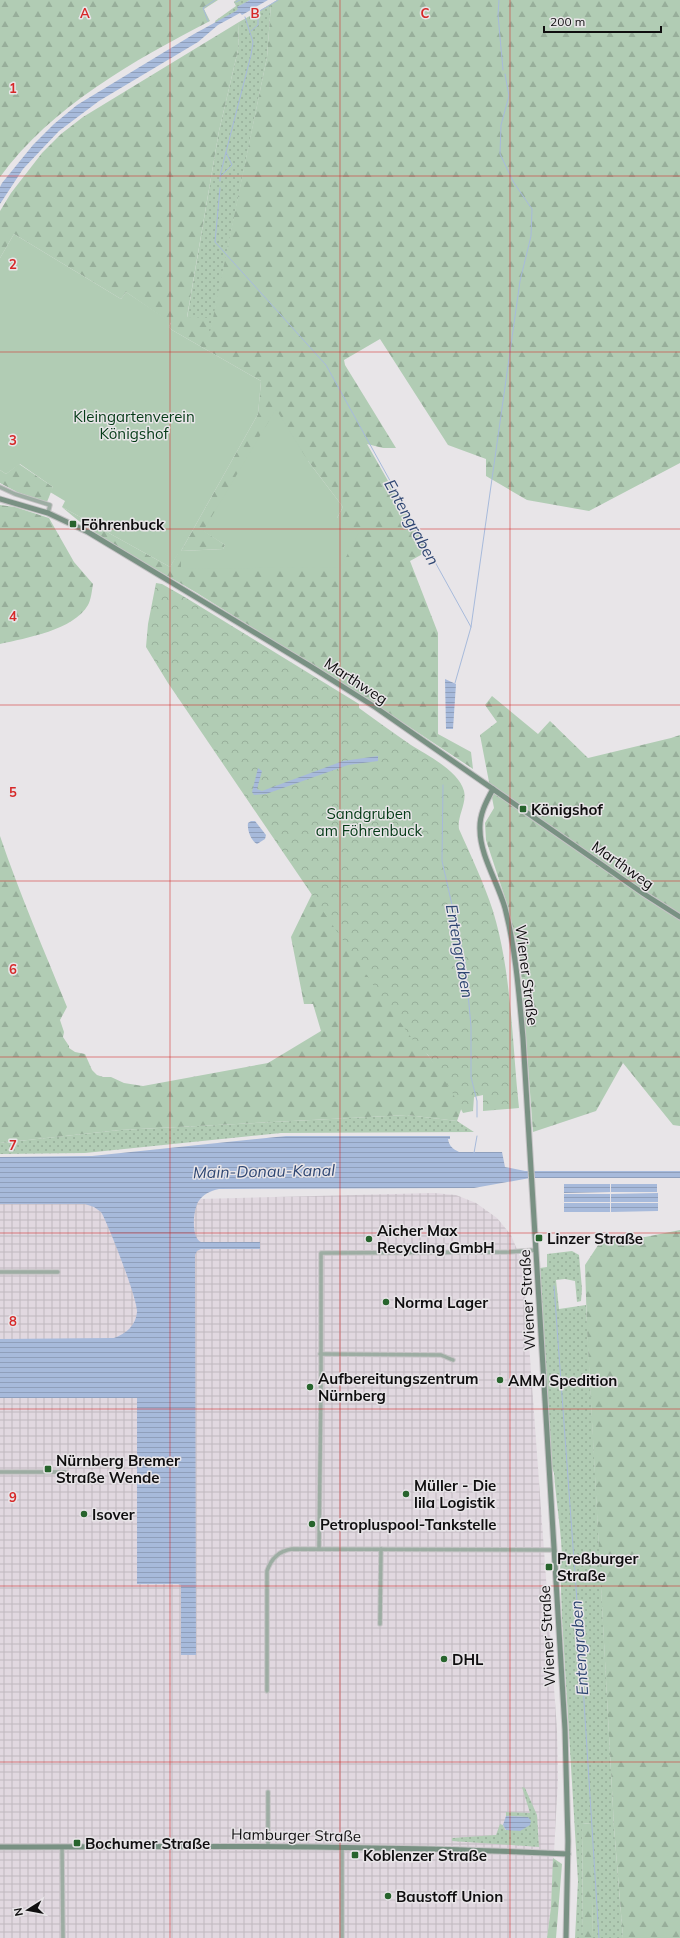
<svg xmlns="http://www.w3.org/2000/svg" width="680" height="1938" font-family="Mulish,sans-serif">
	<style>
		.industrial { fill: url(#industrial-grid) }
		.grass { fill: url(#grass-dots) }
		.forest { fill: url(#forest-firs) }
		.park { fill: url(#park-crowns) }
		.garden { fill: #b1ccb4 }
		.water { fill: url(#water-rules) }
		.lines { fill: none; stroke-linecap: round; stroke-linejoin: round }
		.stream { stroke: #a7badb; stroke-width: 1 }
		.street-casing { stroke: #c5c3c5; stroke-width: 5.5 }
		.secondary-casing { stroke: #c5c3c5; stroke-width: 7 }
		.street { stroke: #9dada3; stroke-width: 3.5 }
		.secondary { stroke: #799183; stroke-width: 5 }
		.grid { fill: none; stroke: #d62828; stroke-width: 1; stroke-opacity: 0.55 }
		.poi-dot { fill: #27642d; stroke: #e8e5e8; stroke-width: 1.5 }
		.labels { text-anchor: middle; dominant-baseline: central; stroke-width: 3; stroke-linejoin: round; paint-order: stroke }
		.park-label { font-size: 15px; fill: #043a16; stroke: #e8e5e8 }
		.poi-label { font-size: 15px; font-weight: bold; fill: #0f0e0f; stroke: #e8e5e8; text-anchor: start }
		.street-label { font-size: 15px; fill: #0f0e0f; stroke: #e8e5e8 }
		.water-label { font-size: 16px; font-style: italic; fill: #2e4672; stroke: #e8e5e8 }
		.grid-label { font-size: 13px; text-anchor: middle; font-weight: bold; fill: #d62828; stroke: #e8e5e8; stroke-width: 3; stroke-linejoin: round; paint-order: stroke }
	</style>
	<defs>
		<pattern id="industrial-grid" width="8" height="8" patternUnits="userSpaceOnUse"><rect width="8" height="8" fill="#e1d8e0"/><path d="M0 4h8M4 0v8" fill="none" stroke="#c0b8bf"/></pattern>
		<pattern id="grass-dots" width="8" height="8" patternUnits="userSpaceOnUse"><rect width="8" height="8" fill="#b1ccb4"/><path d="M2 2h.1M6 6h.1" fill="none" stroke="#97ae9a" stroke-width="1.8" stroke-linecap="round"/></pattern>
		<pattern id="forest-firs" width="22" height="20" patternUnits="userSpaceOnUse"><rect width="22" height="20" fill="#b1ccb4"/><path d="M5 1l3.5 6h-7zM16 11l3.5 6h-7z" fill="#97ae9a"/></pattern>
		<pattern id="park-crowns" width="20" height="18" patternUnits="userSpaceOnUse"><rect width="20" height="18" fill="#b1ccb4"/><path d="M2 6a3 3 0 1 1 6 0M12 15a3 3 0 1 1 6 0" fill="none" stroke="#97ae9a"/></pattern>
		<pattern id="water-rules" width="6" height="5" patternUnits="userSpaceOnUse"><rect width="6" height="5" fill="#a7badb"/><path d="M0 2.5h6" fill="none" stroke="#8f9fbb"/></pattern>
	</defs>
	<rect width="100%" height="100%" fill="#e8e5e8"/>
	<!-- industrial -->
	<path class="industrial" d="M434,1193L456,1195L476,1203L497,1218L511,1235L521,1259L524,1275L557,1729L558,1779L551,1907L547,1938H0V1204H81L200,1199Z"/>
	<!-- grass -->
	<g class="grass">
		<path d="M236,0H250L238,7V10L216,23L215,21L236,6L234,2Z"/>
		<path d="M271,4L267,57L209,340L187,318L219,131L238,50L239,22Z"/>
		<path d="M407,1115L457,1121L474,1132L281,1133L85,1153L0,1154V1143L120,1130Z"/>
		<path d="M572,1251L579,1255L582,1289L581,1301L577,1302L575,1281L565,1279L556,1280L559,1309L586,1305L614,1827L623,1938H593L590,1823L582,1824L583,1938H575L578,1881L562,1619L560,1560L562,1557C561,1529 556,1501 554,1473L552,1468L540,1268L547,1267V1254Z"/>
		<path d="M522,1787L525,1788L537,1815L539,1847L452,1841V1838L496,1835L500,1824L503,1825L505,1830L528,1817L506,1816V1812L530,1813Z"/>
	</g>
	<!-- forest -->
	<g class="forest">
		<path d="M0,0H218L204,9L210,21C133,61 52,106 0,177Z"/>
		<path d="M277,0H680V463L589,511L527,500L486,476V459L448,445L380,339L344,360L345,365L396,448H383L367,444L428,551L410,561L438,633V734L471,752L473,769C382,708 290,651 197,593C152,566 101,542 62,507L170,567L178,553H181V569L337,518L343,507L308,461L204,531L225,545L223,549L181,551L258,414L261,381L172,330L169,327L171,323L126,292L121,299L14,234L0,258V211L11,193L42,153L61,134L83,117L239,22L238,50L219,131L187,317L209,318V337L267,57L271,4Z"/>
		<path d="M19,464L53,487L47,502L19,493L0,483V470L6,474Z"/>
		<path d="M0,505L15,507L49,518L74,562L93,584C92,590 91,600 88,605C74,630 26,638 0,644Z"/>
		<path d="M492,696L538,734L550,721L588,758L671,738L680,735V1126L673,1125L623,1063L596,1111L533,1132L520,958L508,907L486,840L485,823L494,808L480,735L497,722L485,705Z"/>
		<path d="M0,836C20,895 44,950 67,1007L60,1020L64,1032L63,1037L69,1046V1048L75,1052L85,1054L92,1070L97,1075L103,1077H111L124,1083L143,1086L268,1063L321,1031L313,1004H304L291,937L312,894L423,1049L464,1101L457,1121L407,1115L120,1130L0,1143Z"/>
		<path d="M680,1230V1938H623L614,1827L587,1329L585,1265L604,1236L645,1237Z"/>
		<path d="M591,1823L593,1938H583L582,1824Z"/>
		<path d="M553,1858L562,1864L556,1938H547L551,1907Z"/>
	</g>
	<!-- park -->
	<path class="park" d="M156,583L162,584L183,596L359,704V708C376,720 393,733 411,745C427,755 459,771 464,791C467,804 457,816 459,829C471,856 484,883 493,911C512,973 512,1044 519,1108L483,1111V1095L474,1097L473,1111L463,1113L451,1090L428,1055L418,1047L374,986L168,683L146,647L148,624Z"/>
	<!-- garden -->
	<path class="garden" d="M14,234L121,299L126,292L171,322L169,327L172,330L261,381L258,414L181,551L223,549L225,545L203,531L276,409L308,461L343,507L337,518L359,532L341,567L181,569V553L178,554L170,567L62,507L65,501L50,492L53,487L20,464L6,474L0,470V258Z"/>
	<!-- water -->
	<g class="water">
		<path d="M250,0H268L242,15L240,13L218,25L198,42L99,101L59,131L23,169L0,204V187L2,183L33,145L54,124L77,105L194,34L236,11L238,9L237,7Z"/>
		<path d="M445,679L456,684L453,729H446Z"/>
		<path d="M378,756V761L348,765L266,794L254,795L252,792L258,768L262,771L257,789L262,791L343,761Z"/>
		<path d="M251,821H255L266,835L265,839L257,844C251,841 247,830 248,823Z"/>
		<path d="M286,1136H450V1139H448C449,1146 453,1149 459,1152H502L505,1167L525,1171H680V1178H530L474,1188L219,1189C210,1191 203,1194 198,1202C193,1211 191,1238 201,1242H260V1249H201L197,1251L195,1255L196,1655H181V1585L178,1584H137V1398H0V1339L114,1338C126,1334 136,1325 137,1312C138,1300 108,1223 101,1212L94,1207L85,1204H0V1157L92,1156Z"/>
		<path d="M564,1184H610V1192L564,1193Z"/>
		<rect x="611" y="1184" width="46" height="8"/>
		<path d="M658,1193V1202H611V1194Z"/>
		<rect x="564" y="1194" width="46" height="8"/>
		<rect x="564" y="1203" width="46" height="9"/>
		<path d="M611,1203H658V1211L611,1212Z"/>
		<path d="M506,1816L528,1817L531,1821L530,1825L520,1831L506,1830L503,1825Z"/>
	</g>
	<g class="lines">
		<!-- stream -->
		<g class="stream">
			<path d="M499,0L498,15L503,70"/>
			<path d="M236,2L240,0"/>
			<path d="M208,21L203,8L215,0"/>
			<path d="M251,31L258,25V12L278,0"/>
			<path d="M220,176L226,152"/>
			<path d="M220,181V177L232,165L226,152L251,55L253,42L245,17"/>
			<path d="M220,188L215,242L326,365L471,627L455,683"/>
			<path d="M471,627L520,281L531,236L532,209L514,183L500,154L501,125L509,96L505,74"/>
			<path d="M443,785L442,861L465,962L471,1026V1077L477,1101V1117"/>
			<path d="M474,1153L477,1136"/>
			<path d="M554,1286L582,1670L599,1938"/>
		</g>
		<!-- street casing -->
		<g class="street-casing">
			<g id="street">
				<path d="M0,487L15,494L50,505L48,513"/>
				<path d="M0,1272H58"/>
				<path d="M320,1354L441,1355L453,1360"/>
				<path d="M321,1380V1253L509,1252L536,1250"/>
				<path d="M0,1472H65"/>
				<path d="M319,1549L321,1385"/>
				<path d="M380,1624L381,1549"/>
				<path d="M267,1691V1571C271,1559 278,1551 292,1549L554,1550"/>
				<path d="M268,1846V1792"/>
				<path d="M62,1847L63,1938"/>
				<path d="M342,1847V1938"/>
			</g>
		</g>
		<!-- secondary casing -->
		<g class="secondary-casing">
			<g id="secondary">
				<path d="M0,499L48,513L88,532L310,666L375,707L644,894L680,917"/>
				<path d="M493,789C486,802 479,815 480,830C480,855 498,883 505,908C516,951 519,994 523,1038L565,1729L568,1841L566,1938"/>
				<path d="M0,1847C190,1846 379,1845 568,1854"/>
			</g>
		</g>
		<!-- street -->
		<use href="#street" class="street"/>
		<!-- secondary -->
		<use href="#secondary" class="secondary"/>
	</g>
	<!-- grid -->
	<path class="grid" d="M170,0V1938M340,0V1938M510,0V1938M0,176H680M0,352H680M0,529H680M0,705H680M0,881H680M0,1057H680M0,1233H680M0,1409H680M0,1586H680M0,1762H680"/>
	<!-- markers -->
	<g class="poi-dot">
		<rect x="69" y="520" width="8" height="8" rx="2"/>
		<rect x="519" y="805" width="8" height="8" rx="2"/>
		<rect x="535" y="1234" width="8" height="8" rx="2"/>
		<circle cx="369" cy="1239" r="4"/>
		<circle cx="386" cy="1302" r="4"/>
		<circle cx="500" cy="1380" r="4"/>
		<circle cx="310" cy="1387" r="4"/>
		<rect x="44" y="1465" width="8" height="8" rx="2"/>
		<circle cx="406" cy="1494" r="4"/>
		<circle cx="84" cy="1514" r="4"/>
		<circle cx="312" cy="1524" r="4"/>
		<rect x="545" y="1563" width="8" height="8" rx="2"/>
		<circle cx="444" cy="1659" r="4"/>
		<rect x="73" y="1839" width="8" height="8" rx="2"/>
		<rect x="351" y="1851" width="8" height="8" rx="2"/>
		<circle cx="388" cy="1896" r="4"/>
	</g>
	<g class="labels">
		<!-- park labels -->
		<g class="park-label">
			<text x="134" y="416">Kleingartenverein<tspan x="134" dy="17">Königshof</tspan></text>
			<text x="369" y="813">Sandgruben<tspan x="369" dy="17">am Föhrenbuck</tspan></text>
		</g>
		<!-- poi labels -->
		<g class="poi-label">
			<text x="81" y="524">Föhrenbuck</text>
			<text x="531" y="809">Königshof</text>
			<text x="377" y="1230">Aicher Max<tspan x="377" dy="17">Recycling GmbH</tspan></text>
			<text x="547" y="1238">Linzer Straße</text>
			<text x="394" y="1302">Norma Lager</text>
			<text x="318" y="1378">Aufbereitungszentrum<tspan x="318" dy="17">Nürnberg</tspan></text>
			<text x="508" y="1380">AMM Spedition</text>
			<text x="56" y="1460">Nürnberg Bremer<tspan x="56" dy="17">Straße Wende</tspan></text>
			<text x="414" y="1485">Müller - Die<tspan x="414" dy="17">lila Logistik</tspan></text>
			<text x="92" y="1514">Isover</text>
			<text x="320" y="1524">Petropluspool-Tankstelle</text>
			<text x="557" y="1558">Preßburger<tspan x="557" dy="17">Straße</tspan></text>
			<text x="452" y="1659">DHL</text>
			<text x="85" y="1843">Bochumer Straße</text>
			<text x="363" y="1855">Koblenzer Straße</text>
			<text x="396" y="1896">Baustoff Union</text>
		</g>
		<!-- street labels -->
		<g class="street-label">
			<text transform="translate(356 681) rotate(33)">Marthweg</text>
			<text transform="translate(623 865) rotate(35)">Marthweg</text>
			<text transform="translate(527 975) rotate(83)">Wiener Straße</text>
			<text transform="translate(527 1300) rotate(-93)">Wiener Straße</text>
			<text transform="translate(547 1636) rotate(-93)">Wiener Straße</text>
			<text transform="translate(296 1835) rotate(1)">Hamburger Straße</text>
		</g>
		<!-- water labels -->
		<g class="water-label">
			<text transform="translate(412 522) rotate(61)">Entengraben</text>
			<text transform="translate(460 951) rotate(80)">Entengraben</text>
			<text transform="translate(264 1171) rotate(-1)">Main-Donau-Kanal</text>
			<text transform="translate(579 1648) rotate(-94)">Entengraben</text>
		</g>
	</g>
	<g class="grid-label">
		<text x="85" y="18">A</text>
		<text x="255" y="18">B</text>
		<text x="425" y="18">C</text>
		<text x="13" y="93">1</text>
		<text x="13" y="269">2</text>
		<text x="13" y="445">3</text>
		<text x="13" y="621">4</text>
		<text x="13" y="797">5</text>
		<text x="13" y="974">6</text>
		<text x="13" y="1150">7</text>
		<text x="13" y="1326">8</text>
		<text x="13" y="1502">9</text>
	</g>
	<!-- north arrow -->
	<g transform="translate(28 1910) rotate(259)" stroke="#e8e5e8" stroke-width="3" paint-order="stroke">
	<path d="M0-3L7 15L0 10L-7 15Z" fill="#0f0e0f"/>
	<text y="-6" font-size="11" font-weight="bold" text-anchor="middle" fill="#0f0e0f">N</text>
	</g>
	<!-- scale -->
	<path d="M544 26v6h117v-6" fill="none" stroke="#0f0e0f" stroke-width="2"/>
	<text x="550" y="26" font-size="12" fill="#0f0e0f" stroke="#e8e5e8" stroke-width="3" paint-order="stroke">200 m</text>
</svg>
